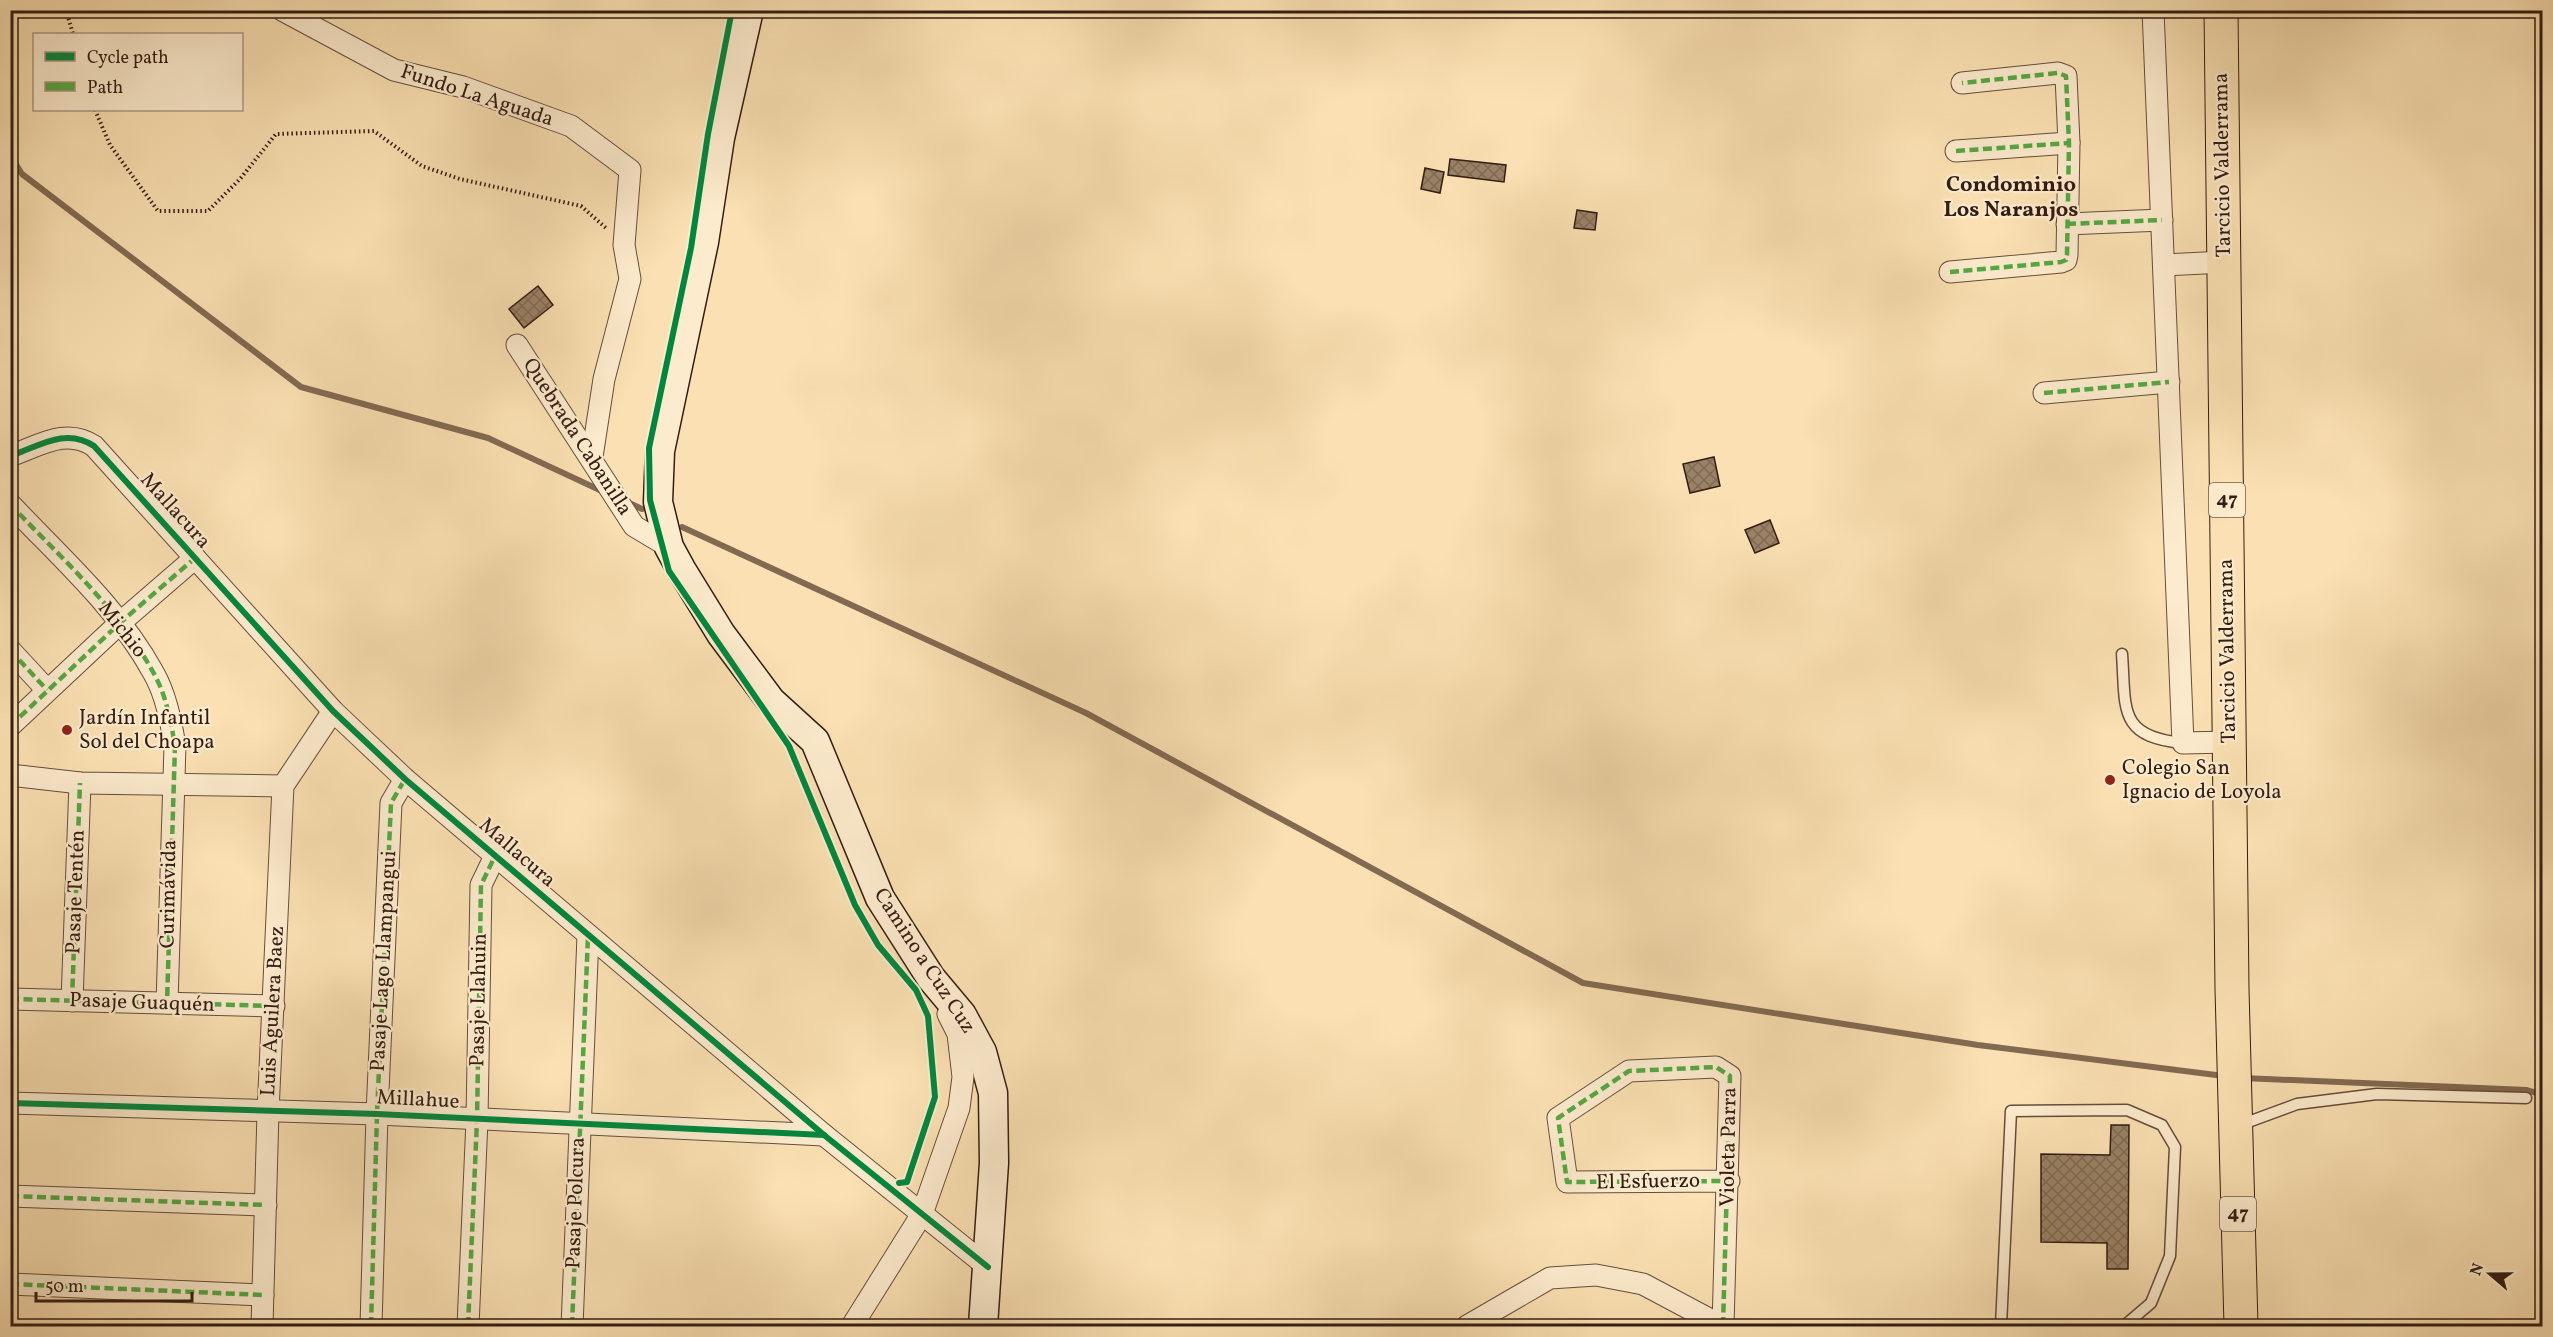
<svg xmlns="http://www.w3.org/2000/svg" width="2553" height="1337" font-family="Vollkorn,serif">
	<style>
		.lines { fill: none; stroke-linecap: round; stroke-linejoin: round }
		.stream { stroke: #826a52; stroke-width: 6 }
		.building { fill: url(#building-cross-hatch); stroke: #331d13; stroke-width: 1.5 }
		.lane-casing { stroke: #654e3b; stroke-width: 13 }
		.street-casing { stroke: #654e3b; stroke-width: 23 }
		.secondary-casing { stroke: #331d13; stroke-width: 31 }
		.primary-casing { stroke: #331d13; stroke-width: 35 }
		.path { stroke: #331d13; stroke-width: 4; stroke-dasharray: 1.5 3; stroke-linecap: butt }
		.lane { stroke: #fcebcd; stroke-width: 10 }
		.street { stroke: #fcebcd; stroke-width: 21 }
		.secondary { stroke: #fcebcd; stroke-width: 28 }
		.primary { stroke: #fae0b2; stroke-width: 33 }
		.quiet { stroke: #54a942; stroke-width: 4.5; stroke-dasharray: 9 4.5; stroke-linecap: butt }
		.cycleway-casing { stroke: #fcebcd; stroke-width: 10 }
		.cycleway { stroke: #00873e; stroke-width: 6 }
		.poi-dot { fill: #8f2418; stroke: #fcebcd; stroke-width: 2 }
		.labels { text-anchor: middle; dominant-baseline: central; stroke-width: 4.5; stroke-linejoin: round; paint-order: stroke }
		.shield { fill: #fcebcd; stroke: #6f5b4b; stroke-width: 1.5 }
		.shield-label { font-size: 20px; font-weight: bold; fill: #331d13 }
		.street-label { font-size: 21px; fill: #331d13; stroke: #fcebcd }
		.poi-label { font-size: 21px; fill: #331d13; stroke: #fcebcd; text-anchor: start }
		.neighbourhood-label { font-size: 22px; font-weight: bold; fill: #331d13; stroke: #fcebcd }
	</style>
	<defs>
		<pattern id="building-cross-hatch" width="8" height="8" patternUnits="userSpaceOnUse" patternTransform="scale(1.5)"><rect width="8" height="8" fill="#9a8266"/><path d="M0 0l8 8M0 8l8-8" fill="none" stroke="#7e6a53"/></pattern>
	</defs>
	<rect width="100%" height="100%" fill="#fae0b2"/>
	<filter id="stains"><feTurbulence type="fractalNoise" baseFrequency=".00333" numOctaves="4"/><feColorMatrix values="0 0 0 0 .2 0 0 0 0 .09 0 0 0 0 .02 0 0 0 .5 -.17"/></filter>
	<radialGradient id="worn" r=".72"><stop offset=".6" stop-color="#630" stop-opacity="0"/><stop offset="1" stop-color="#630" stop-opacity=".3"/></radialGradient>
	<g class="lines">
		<!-- stream -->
		<g class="stream">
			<path d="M10,155L22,174L301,387L488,438L604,492"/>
			<path d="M627,502L642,509"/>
			<path d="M682,527L1086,713L1583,983L1978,1045L2224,1076"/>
			<path d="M2243,1078L2527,1090L2542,1095"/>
		</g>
	</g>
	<!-- building -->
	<g class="building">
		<path d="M1450,159L1506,165L1504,182L1448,175Z"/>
		<path d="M1425,168L1444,172L1440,193L1421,189Z"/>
		<path d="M1577,210L1597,213L1595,230L1574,228Z"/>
		<path d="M538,286L553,305L524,328L509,309Z"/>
		<path d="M1714,457L1720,486L1690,493L1683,464Z"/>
		<path d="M1770,520L1779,543L1755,553L1745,530Z"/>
		<path d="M2111,1125H2129L2128,1269H2107V1243L2041,1242V1154L2110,1155Z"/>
	</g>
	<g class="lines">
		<!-- lane casing -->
		<g class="lane-casing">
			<g id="lane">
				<path d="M2122,654C2126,708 2117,737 2183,743"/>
				<path d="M2240,1125L2297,1104L2377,1094L2526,1098"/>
				<path d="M2001,1326L2011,1111L2127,1110L2162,1125L2175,1147L2170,1256L2151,1303L2124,1326"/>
			</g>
		</g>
		<!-- street casing -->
		<g class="street-casing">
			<g id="street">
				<path d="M282,10L394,70L463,87L571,126L630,170L624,245L630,279L604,379L592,457"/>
				<path d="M2153,10L2183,743L2229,742"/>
				<path d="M1956,151L2069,143"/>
				<path d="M2067,224L2162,220"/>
				<path d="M2164,265L2224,262"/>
				<path d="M1950,272L2061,262L2066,260L2067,255L2069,143L2066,76L2058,73L1962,83"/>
				<path d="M517,345L634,526L669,547"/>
				<path d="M2044,393L2169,382"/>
				<path d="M10,456C39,446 66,427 94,446L333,711L405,779L824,1135L988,1267"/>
				<path d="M10,504C60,557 118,608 153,672C166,694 171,722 175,746L167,1003"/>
				<path d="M10,650L47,690"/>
				<path d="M10,726L121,622L195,558"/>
				<path d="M10,775L80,783L283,786"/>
				<path d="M10,999L274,1006"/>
				<path d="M72,1001L80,783"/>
				<path d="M10,1103L377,1114L824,1135"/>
				<path d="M10,1196L266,1205"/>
				<path d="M10,1284L263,1295"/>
				<path d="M262,1326L268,1112L283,786L333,711"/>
				<path d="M371,1326L377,1114L391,803L405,779"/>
				<path d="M468,1326L477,1120L481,885L495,856"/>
				<path d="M572,1326L588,936"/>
				<path d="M852,1326L922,1214L959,1108L963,1077L958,1034L948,1014"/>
				<path d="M1467,1326L1550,1278L1596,1275L1643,1284L1722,1326"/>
				<path d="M1723,1326L1730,1076L1716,1067L1629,1071L1558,1118L1567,1182L1729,1181"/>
			</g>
		</g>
		<!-- secondary casing -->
		<g class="secondary-casing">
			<path id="secondary" d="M749,10L720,138L704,242L660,451L658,502L669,547L681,569L721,634L771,701L815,741L880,898L931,978L962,1015L982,1052L993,1093L994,1163L983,1326"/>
		</g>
		<!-- primary casing -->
		<g class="primary-casing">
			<path id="primary" d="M2221,10L2232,989L2241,1326"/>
		</g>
		<!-- path -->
		<g class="path">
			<path d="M66,10L73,34"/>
			<path d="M95,110L110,145L158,211H208L240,179L276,134L374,131L422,166L460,179L581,206L606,228"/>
		</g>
		<!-- lane -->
		<use href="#lane" class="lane"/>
		<!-- street -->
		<use href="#street" class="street"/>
		<!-- secondary -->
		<use href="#secondary" class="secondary"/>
		<!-- primary -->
		<use href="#primary" class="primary"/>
		<!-- quiet -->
		<g class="quiet">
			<path d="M1956,151L2069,143"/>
			<path d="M2067,224L2162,220"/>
			<path d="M1950,272L2061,262L2066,260L2067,255L2069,143L2066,76L2058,73L1962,83"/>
			<path d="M2044,393L2169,382"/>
			<path d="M10,504C60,557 118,608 153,672C166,694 171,722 175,746L167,1003"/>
			<path d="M10,650L47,690"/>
			<path d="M10,726L121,622L195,558"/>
			<path d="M10,999L274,1006"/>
			<path d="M72,1001L80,783"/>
			<path d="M10,1196L266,1205"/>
			<path d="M10,1284L263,1295"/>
			<path d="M371,1326L377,1114L391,803L405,779"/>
			<path d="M468,1326L477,1120L481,885L495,856"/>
			<path d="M572,1326L588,936"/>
			<path d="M1723,1326L1730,1076L1716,1067L1629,1071L1558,1118L1567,1182L1729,1181"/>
		</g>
		<!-- cycleway casing -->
		<g class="cycleway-casing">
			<g id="cycleway">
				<path d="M732,10L708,134L691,248L649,448L650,500L669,571L789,746L855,905L878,945L916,990L928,1016L935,1097L907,1182L899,1183"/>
				<path d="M10,456C39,446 66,427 94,446L333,711L405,779L824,1135L988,1267"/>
				<path d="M10,1103L377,1114L824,1135"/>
			</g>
		</g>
		<!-- cycleway -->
		<use href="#cycleway" class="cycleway"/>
	</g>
	<!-- markers -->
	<g class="poi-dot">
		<circle cx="67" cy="730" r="6"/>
		<circle cx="2110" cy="780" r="6"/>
	</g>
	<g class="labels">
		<!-- shield labels -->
		<g class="shield">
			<rect x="2209" y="483" width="36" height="34" rx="4.5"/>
			<rect x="2220" y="1197" width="36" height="34" rx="4.5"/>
		</g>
		<g class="shield-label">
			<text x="2227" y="500">47</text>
			<text x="2238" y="1214">47</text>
		</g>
		<!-- street labels -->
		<g class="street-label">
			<text transform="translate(477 96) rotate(18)">Fundo La Aguada</text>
			<text transform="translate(2223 165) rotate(-91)">Tarcicio Valderrama</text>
			<text transform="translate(577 437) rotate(57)">Quebrada Cabanilla</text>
			<text transform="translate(175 511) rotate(48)">Mallacura</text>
			<text transform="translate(122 630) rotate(52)">Michio</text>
			<text transform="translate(2228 651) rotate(-91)">Tarcicio Valderrama</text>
			<text transform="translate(517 853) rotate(41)">Mallacura</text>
			<text transform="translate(76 892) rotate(-88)">Pasaje Tentén</text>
			<text transform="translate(169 894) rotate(-89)">Curimávida</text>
			<text transform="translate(384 961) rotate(-87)">Pasaje Lago Llampangui</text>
			<text transform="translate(924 961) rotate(57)">Camino a Cuz Cuz</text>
			<text transform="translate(479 1000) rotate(-89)">Pasaje Llahuin</text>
			<text transform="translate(142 1003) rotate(2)">Pasaje Guaquén</text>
			<text transform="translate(273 1011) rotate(-87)">Luis Aguilera Baez</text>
			<text transform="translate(418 1100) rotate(3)">Millahue</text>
			<text transform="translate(1729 1147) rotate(-89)">Violeta Parra</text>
			<text transform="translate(1648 1182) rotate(-1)">El Esfuerzo</text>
			<text transform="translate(576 1203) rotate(-88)">Pasaje Polcura</text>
		</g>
		<!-- poi labels -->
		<g class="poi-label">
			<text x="79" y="718">Jardín Infantil<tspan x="79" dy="24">Sol del Choapa</tspan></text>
			<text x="2122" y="768">Colegio San<tspan x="2122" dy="24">Ignacio de Loyola</tspan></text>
		</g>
		<!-- neighbourhood labels -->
		<g class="neighbourhood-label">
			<text x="2011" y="185">Condominio<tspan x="2011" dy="25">Los Naranjos</tspan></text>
		</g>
	</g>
	<!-- margin -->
	<rect width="2553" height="1337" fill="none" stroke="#fae0b2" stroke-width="36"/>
	<rect x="12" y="12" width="2529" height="1313" fill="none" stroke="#331d13" stroke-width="3"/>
	<rect x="18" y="18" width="2517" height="1301" fill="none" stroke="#331d13" stroke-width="1.5"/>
	<!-- legend -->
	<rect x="33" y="33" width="210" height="78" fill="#fcebcd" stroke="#ac9983" stroke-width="1.5"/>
	<rect x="45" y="52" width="30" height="9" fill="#00873e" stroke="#ac9983" stroke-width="1.5"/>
	<text x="87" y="63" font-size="18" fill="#331d13">Cycle path</text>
	<rect x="45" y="82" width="30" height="9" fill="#54a942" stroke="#ac9983" stroke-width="1.5"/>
	<text x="87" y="93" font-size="18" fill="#331d13">Path</text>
	<!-- north arrow -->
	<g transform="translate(2490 1274) rotate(290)" stroke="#fcebcd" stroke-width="4.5" paint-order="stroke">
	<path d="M0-4.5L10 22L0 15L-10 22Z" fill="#331d13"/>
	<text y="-9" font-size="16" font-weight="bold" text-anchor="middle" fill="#331d13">N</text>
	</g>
	<!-- scale -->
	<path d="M36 1292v9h156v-9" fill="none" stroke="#331d13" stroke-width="3"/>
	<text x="45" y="1292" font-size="18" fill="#331d13" stroke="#fcebcd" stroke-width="4.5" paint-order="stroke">50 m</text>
	<rect width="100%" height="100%" filter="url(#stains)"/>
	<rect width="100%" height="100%" fill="url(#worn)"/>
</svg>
